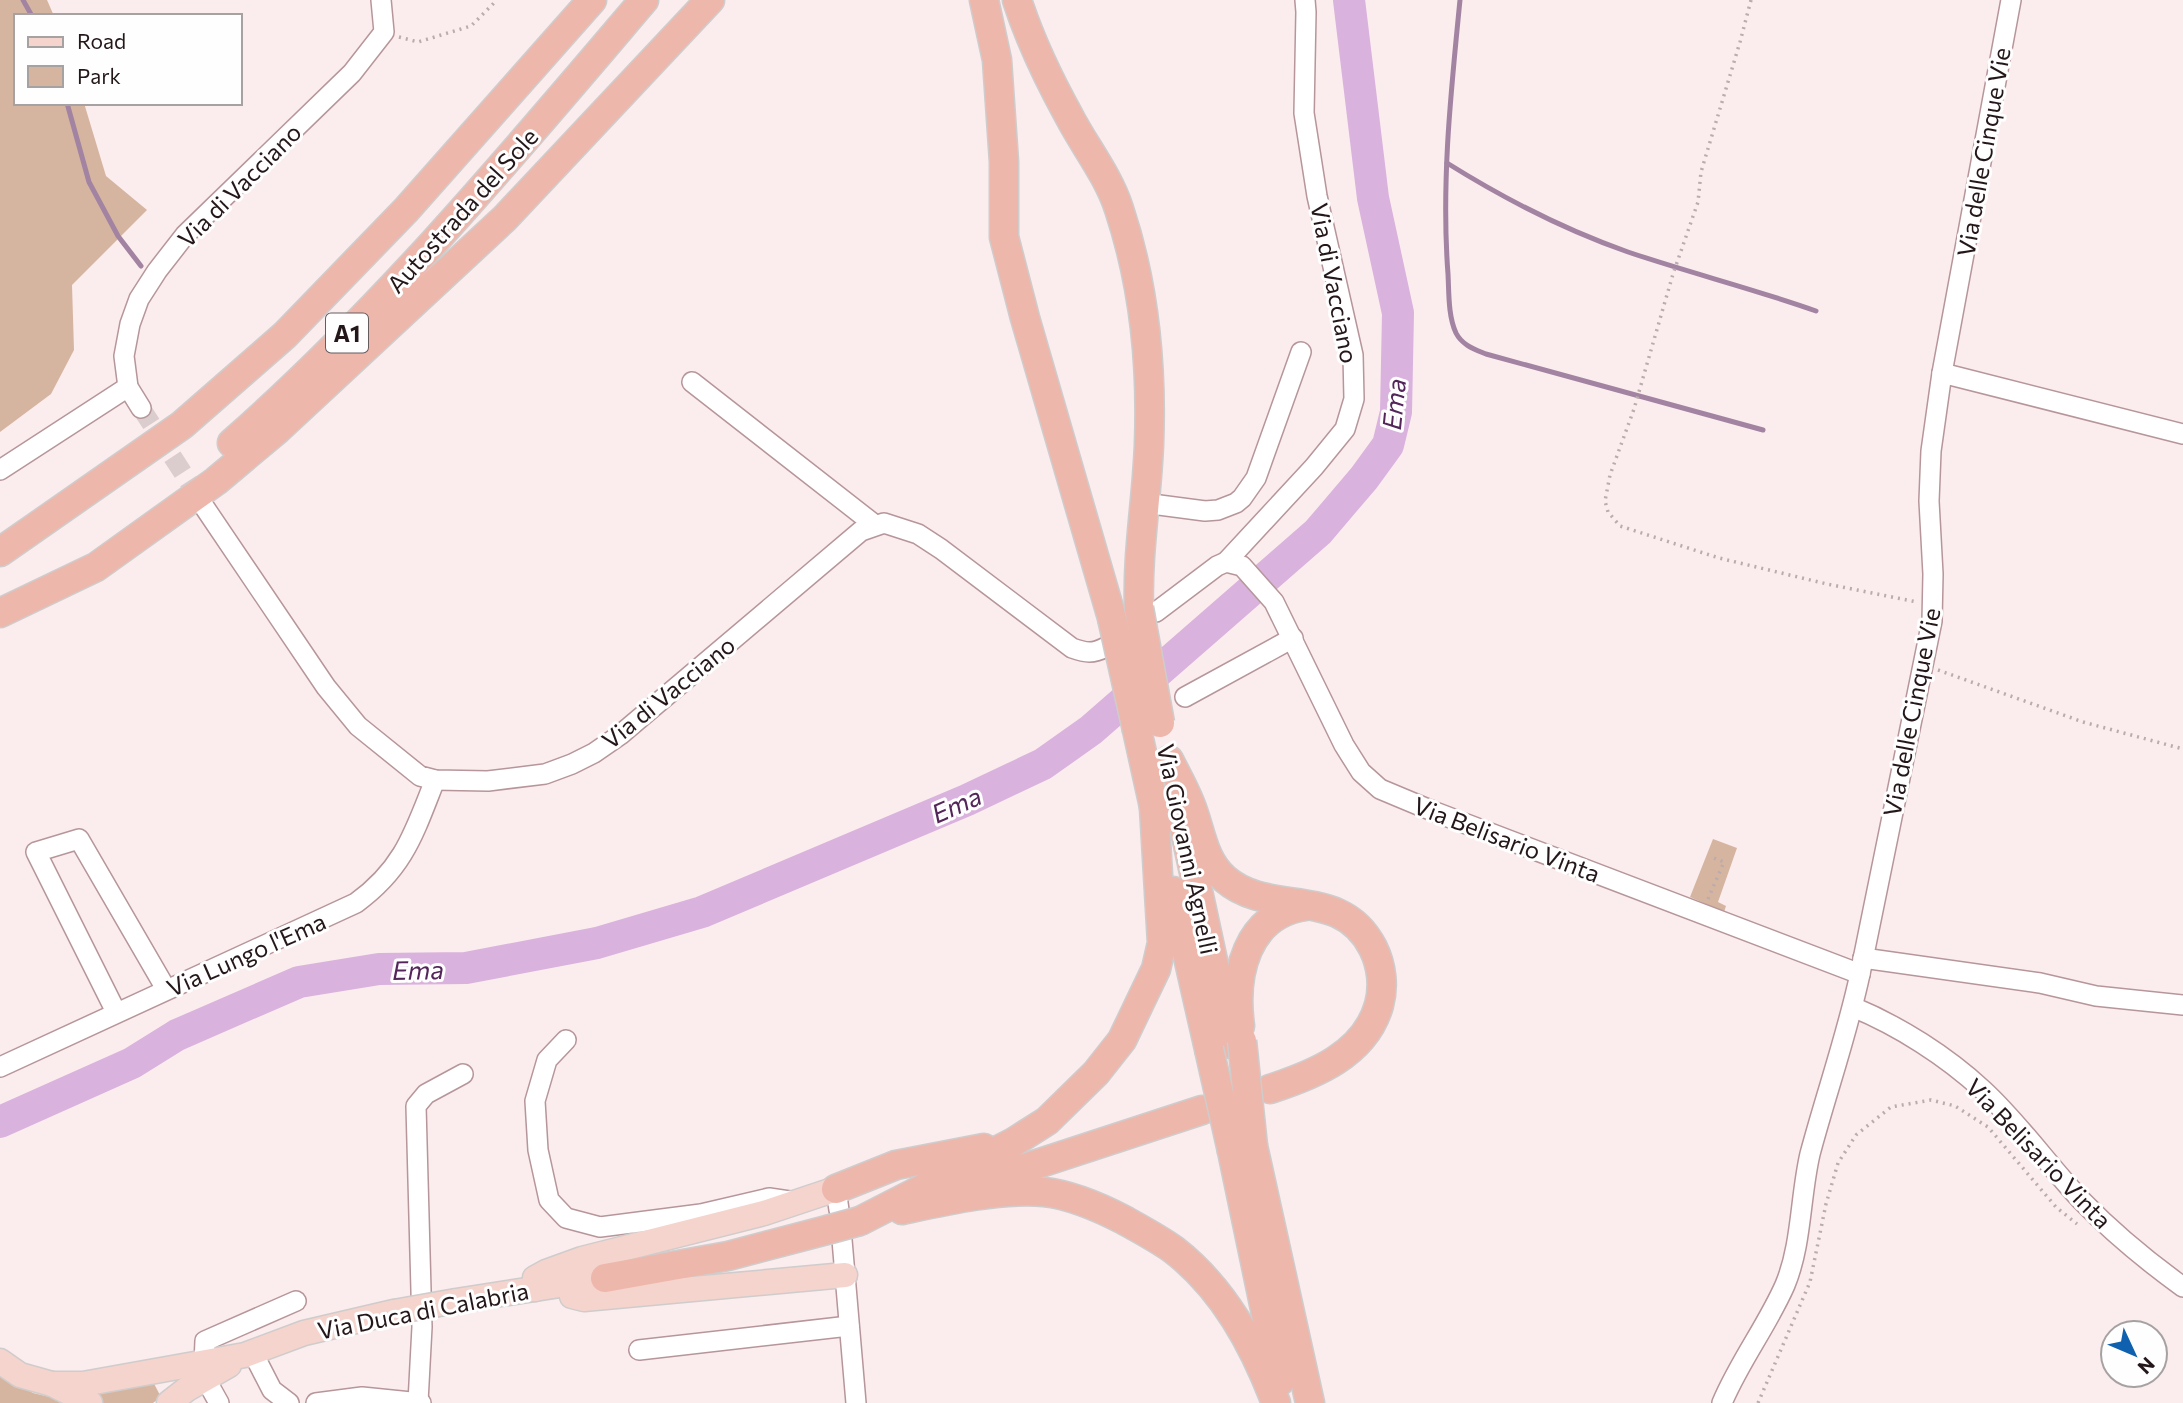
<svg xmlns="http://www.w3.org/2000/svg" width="2183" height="1403" font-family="Commissioner,sans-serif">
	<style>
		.green { fill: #d6b5a0 }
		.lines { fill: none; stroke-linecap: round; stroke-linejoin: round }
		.stream { stroke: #a284a2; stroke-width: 5 }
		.river { stroke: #d9b2dd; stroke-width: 32 }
		.minor-tunnel { stroke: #dbccce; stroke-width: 19; stroke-dasharray: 19 10; stroke-linecap: butt }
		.minor-casing { stroke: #b6969a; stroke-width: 22 }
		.major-casing { stroke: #cfcccc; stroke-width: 27 }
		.highway-casing { stroke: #cfcccc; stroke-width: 31 }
		.path { stroke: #baabad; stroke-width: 3.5; stroke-dasharray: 2 5; stroke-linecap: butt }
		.minor { stroke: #fff; stroke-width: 19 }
		.major { stroke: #f5d4cd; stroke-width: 24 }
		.highway { stroke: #eeb7ac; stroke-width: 28 }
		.major-bridge-casing { stroke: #cfcccc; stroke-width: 27; stroke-linecap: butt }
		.highway-bridge-casing { stroke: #cfcccc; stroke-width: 31; stroke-linecap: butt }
		.major-bridge { stroke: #f5d4cd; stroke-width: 24 }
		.highway-bridge { stroke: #eeb7ac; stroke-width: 28 }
		.labels { text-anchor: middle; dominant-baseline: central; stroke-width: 6; stroke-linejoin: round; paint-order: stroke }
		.shield { fill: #fefefe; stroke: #655c5e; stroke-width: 2 }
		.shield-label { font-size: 23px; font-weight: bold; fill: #231719 }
		.street-label { font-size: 24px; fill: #231719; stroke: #fefefe }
		.water-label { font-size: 26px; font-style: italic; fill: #532559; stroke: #fefefe }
	</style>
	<rect width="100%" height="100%" fill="#fbecee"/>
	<!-- green -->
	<g class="green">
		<path d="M0,0H47L54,16H16V103H84L106,176L147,210L72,285L74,350L51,394L0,432Z"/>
		<path d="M1713,839L1737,848L1718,902L1726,906L1724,912L1690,897Z"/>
		<path d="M0,1374L33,1393L75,1403H0Z"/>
		<path d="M151,1378L161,1397L153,1403H102L91,1390Z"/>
	</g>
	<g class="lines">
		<!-- stream -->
		<g class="stream">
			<path d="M23,0L32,16"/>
			<path d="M1460,0C1451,91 1441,183 1448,274C1449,292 1448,316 1456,333C1462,345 1474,349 1486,354L1763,430"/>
			<path d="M67,103L89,182L118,236L141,266"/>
			<path d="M1447,163C1503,198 1565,230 1628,252C1690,273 1754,289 1816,311"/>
		</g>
		<!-- river -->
		<path class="river" d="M0,1122L132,1063L177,1035L299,982L379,969L466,968L597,943L702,912L967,800L1043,764L1091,730L1318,532L1364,478L1388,445L1396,412L1398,313L1373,198L1349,0"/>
		<!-- minor-tunnel -->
		<path class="minor-tunnel" d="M141,408L203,504"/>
		<!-- minor casing -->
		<g class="minor-casing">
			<g id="minor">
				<path d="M1942,373L2183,434"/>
				<path d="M692,382L875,525"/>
				<path d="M141,408L128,387L124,356L130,324L139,299L157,271L185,235L352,73L384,32L381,0"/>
				<path d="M0,470L128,387"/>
				<path d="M1144,503L1205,511L1218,510L1236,503L1242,498L1256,478L1301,352"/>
				<path d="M203,505L326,687L358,726L420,776L435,780L488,781L545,774L572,764L594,753L620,735L861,531L884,523L918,534L941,549L1072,648C1086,653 1093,654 1106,647"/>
				<path d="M1226,562L1314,467L1345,429L1354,399L1353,355L1317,196L1304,113L1306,12L1305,0"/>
				<path d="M1156,612L1217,566L1226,562L1242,566L1274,602L1344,745L1361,772L1380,789L1435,812L1860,974"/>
				<path d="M1185,697L1293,638"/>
				<path d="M1863,958L2040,983L2096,996L2183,1005"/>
				<path d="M1853,1007C1899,1026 1946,1056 1983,1090C2019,1123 2048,1165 2082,1201C2113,1233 2147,1261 2183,1287"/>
				<path d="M116,1012L36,852L79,839L166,989"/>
				<path d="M566,1040L547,1060L535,1101L538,1150L549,1200L566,1218L600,1227L701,1214L769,1198L796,1202"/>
				<path d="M0,1067L356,903C404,868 414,833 435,780"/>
				<path d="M836,1189L839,1210"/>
				<path d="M842,1240L856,1403"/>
				<path d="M639,1350L849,1326"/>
				<path d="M253,1353L272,1390L289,1403"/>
				<path d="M204,1363L205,1341L296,1301"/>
				<path d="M205,1378L219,1403"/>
				<path d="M418,1402L422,1327L416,1106L426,1094L463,1074"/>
				<path d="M316,1403L362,1397L421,1403"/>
				<path d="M1722,1403C1739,1362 1767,1326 1785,1285C1802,1244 1800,1197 1810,1154C1826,1094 1847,1035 1860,974L1932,621L1933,574L1929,501L1931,451L1942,373L2011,0"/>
			</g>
		</g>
		<!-- major casing -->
		<g class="major-casing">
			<g id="major">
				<path d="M569,1283L572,1296L584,1299L845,1275"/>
				<path d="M535,1289V1278L546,1272L582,1259L764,1213L836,1189"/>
				<path d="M456,1301L605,1278"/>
				<path d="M0,1361L20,1375L52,1384L90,1403"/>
				<path d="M52,1384H83L245,1355L304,1333L394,1312"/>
				<path d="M169,1403L187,1389L229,1365"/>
			</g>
		</g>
		<!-- highway casing -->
		<g class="highway-casing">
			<g id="highway">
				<path d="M984,0L997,60L1004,162V237L1025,318L1112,618"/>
				<path d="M1017,0C1030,40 1048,78 1069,116C1085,147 1108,175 1119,209C1144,284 1152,366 1149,444C1147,499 1137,553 1139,608"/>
				<path d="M232,443C384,309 513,154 644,0"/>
				<path d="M0,552L182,425L285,335L406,210L592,0"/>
				<path d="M0,613L96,567L216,481L278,429L505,218L710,0"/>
				<path d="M1137,730L1158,825"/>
				<path d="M1169,760C1176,774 1184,788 1190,803C1201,829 1202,859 1225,879C1270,918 1341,884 1373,948C1382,966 1384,987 1379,1005C1365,1055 1313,1075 1270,1089"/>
				<path d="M1185,831L1231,1044"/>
				<path d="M1173,891L1209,1049"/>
				<path d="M1240,1026C1233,975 1246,914 1306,906"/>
				<path d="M1253,1146L1310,1403"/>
				<path d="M1232,1151L1280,1381"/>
				<path d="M976,1184L1202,1110"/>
				<path d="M836,1189L896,1165L984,1148"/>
				<path d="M902,1210C944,1201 1001,1188 1044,1192C1072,1195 1099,1207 1124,1220C1140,1229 1159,1239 1174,1250C1224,1289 1254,1345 1276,1403"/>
				<path d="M860,1221L1014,1142L1047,1121L1096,1073L1122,1040L1156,969L1162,943L1154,807"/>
				<path d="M605,1278L728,1256L827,1230"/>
			</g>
		</g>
		<!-- path -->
		<g class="path">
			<path d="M1751,0L1740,42L1701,172L1698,202L1673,274L1634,409L1610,475L1605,501L1608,512L1620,526L1719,558L1827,584L1917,602"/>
			<path d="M399,37L418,42L471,26L497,0"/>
			<path d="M1938,670L2083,722L2183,749"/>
			<path d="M1708,899L1724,862L1714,858"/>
			<path d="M1758,1403L1810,1282L1826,1204L1838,1163L1856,1135L1891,1107L1931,1100L1955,1106L1988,1127L2056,1207L2077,1224"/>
		</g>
		<!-- minor -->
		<use href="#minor" class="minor"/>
		<!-- major -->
		<use href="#major" class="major"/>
		<!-- highway -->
		<use href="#highway" class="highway"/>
		<!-- major-bridge casing -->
		<g class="major-bridge-casing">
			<path id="major-bridge" d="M394,1312L456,1301"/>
		</g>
		<!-- highway-bridge casing -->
		<g class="highway-bridge-casing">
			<g id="highway-bridge">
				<path d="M1139,608L1160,723"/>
				<path d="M1112,618L1137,730"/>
				<path d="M1242,1041L1253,1146"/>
				<path d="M1209,1049L1232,1151"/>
				<path d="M827,1230L860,1221"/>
			</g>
		</g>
		<!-- major-bridge -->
		<use href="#major-bridge" class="major-bridge"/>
		<!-- highway-bridge -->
		<use href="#highway-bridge" class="highway-bridge"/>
	</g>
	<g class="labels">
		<!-- shield labels -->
		<rect class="shield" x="326" y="313.5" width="42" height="39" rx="5"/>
		<g class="shield-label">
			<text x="347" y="333">A1</text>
		</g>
		<!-- street labels -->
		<g class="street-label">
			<text transform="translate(1983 152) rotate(-80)">Via delle Cinque Vie</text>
			<text transform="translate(239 185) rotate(-45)">Via di Vacciano</text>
			<text transform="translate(462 210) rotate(-48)">Autostrada del Sole</text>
			<text transform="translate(1335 283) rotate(79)">Via di Vacciano</text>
			<text transform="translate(668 692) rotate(-39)">Via di Vacciano</text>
			<text transform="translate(1911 712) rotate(-79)">Via delle Cinque Vie</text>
			<text transform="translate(1507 839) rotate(21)">Via Belisario Vinta</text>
			<text transform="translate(1188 849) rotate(78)">Via Giovanni Agnelli</text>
			<text transform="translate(246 954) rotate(-24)">Via Lungo l'Ema</text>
			<text transform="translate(2039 1153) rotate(46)">Via Belisario Vinta</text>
			<text transform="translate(423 1310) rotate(-11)">Via Duca di Calabria</text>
		</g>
		<!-- water labels -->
		<g class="water-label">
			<text transform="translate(1393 404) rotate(-84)">Ema</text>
			<text transform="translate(956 804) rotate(-24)">Ema</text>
			<text transform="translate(418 969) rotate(-1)">Ema</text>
		</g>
	</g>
	<!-- legend -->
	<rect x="14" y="14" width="228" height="91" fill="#fefefe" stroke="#a6a2a2" stroke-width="2"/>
	<rect x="28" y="37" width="35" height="10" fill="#f5d4cd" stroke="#a6a2a2" stroke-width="2"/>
	<text x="77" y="49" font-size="21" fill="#231719">Road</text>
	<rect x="28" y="66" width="35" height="21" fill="#d6b5a0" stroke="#a6a2a2" stroke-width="2"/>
	<text x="77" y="84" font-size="21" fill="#231719">Park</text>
	<!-- north arrow -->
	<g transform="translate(2134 1354) rotate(134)"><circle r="33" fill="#fefefe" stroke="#a6a2a2" stroke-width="2"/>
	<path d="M0-5L12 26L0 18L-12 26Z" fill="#0f60ae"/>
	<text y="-10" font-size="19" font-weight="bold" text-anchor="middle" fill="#231719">N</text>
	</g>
</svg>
